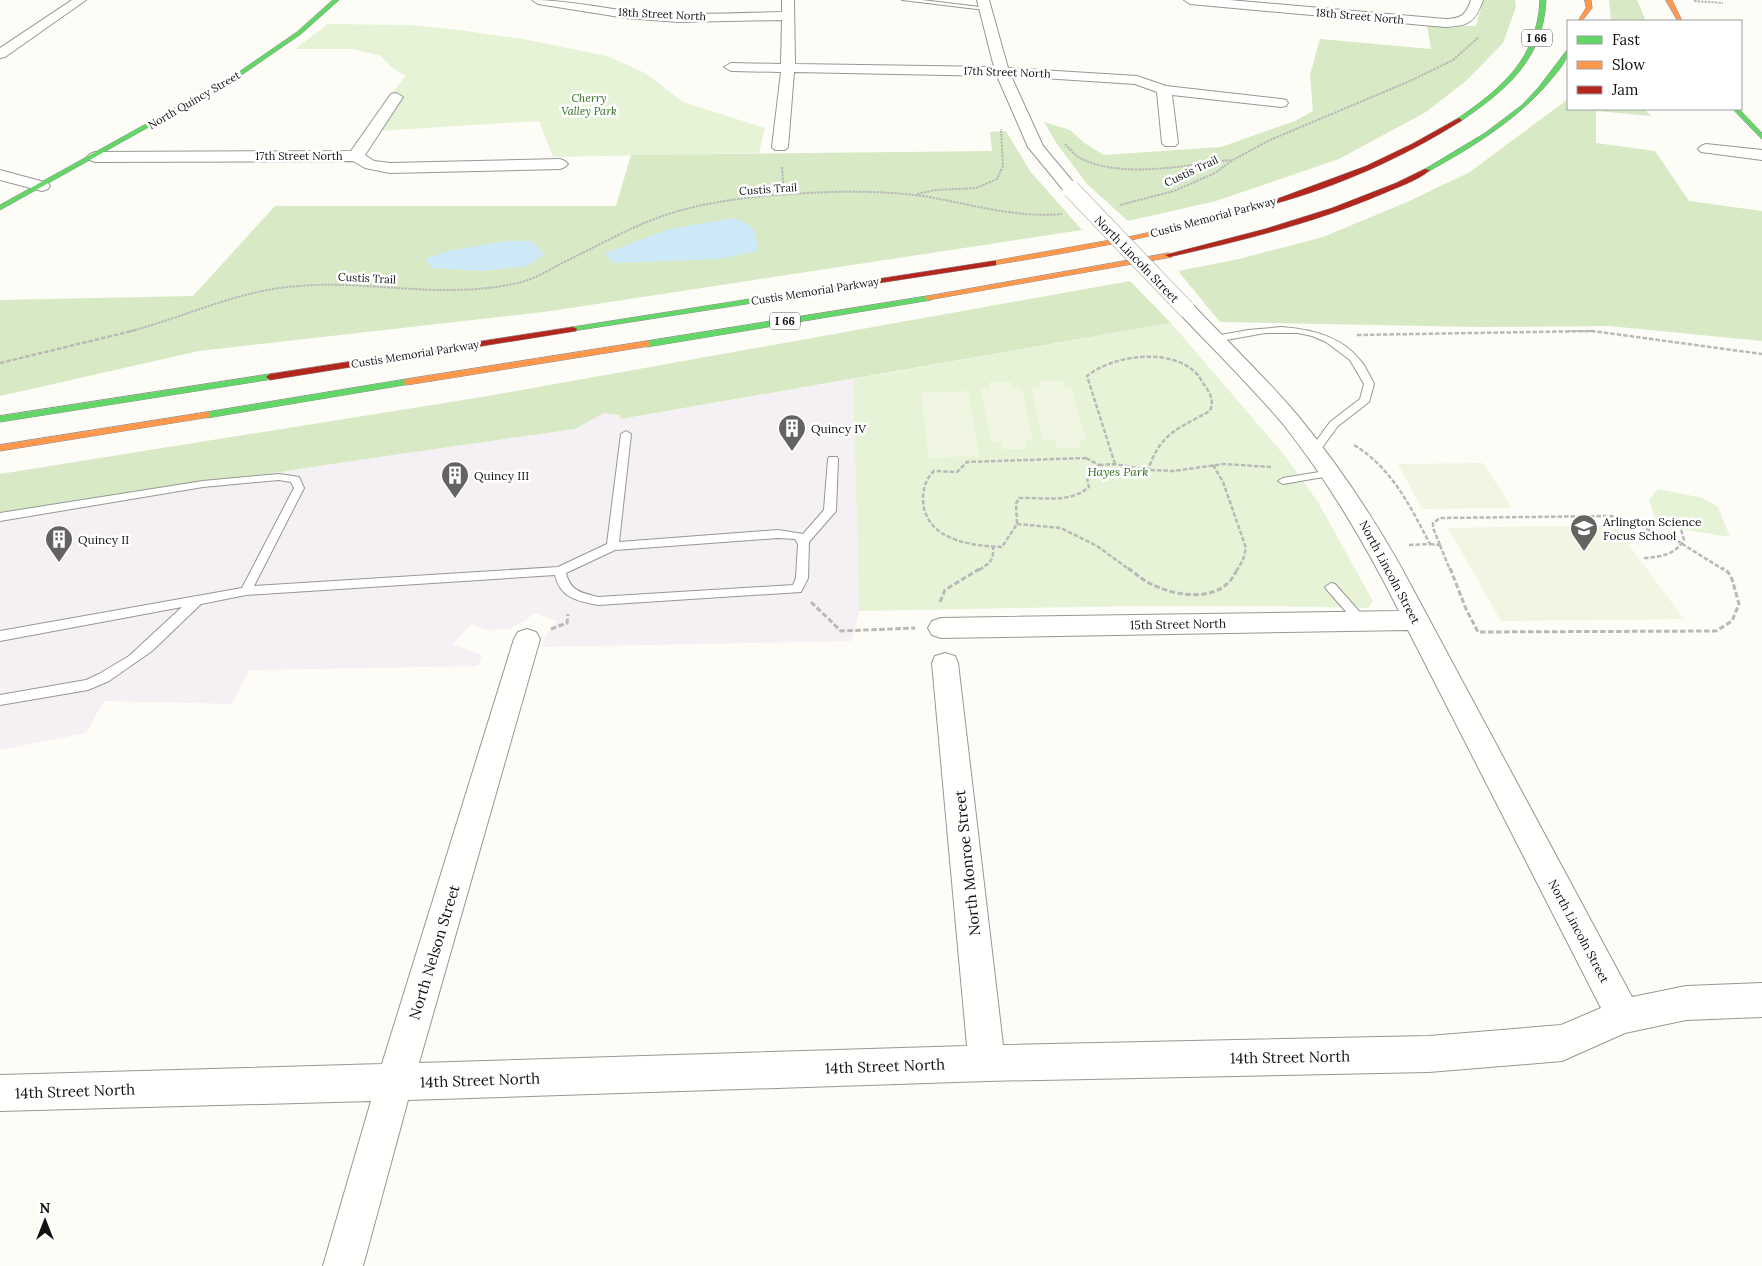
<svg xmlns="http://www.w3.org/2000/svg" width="1762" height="1266" font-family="Lora,serif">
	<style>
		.industrial { fill: #f5f0f3 }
		.green { fill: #e7f3d7 }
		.forest { fill: #d8eac5 }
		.pitch { fill: #f0f6e1 }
		.water { fill: #cde8f7 }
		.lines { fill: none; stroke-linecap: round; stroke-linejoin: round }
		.lane-casing { stroke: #979795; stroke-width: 2 }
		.street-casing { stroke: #979795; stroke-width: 2 }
		.fast-casing { stroke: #8e8d8b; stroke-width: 1 }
		.slow-casing { stroke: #8e8d8b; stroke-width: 1 }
		.jam-casing { stroke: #8e8d8b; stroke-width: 1 }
		.path-far2 { stroke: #b9b9b8; stroke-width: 2; stroke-dasharray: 2.5 1; stroke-linecap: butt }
		.path-far1 { stroke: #b9b9b8; stroke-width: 2.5; stroke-dasharray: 4.5 2; stroke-linecap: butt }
		.path { stroke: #b9b9b8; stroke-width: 3; stroke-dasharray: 5.5 2.5; stroke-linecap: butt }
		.lane { fill: #fffffe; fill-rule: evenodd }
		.street { fill: #fffffe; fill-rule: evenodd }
		.fast { fill: #63d668; fill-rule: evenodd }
		.slow { fill: #ff974d; fill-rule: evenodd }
		.jam { fill: #b3261e; fill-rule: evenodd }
		.street-bridge-casing { stroke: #979795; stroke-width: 18; stroke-linecap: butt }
		.street-bridge { stroke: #fffffe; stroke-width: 17 }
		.labels { text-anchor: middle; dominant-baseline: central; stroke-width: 5; stroke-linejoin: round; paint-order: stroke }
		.far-street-label { font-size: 11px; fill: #111; stroke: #fff }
		.shield { fill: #fff; stroke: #585858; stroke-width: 1 }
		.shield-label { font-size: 11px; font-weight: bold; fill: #111 }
		.far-park-label { font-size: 11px; font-style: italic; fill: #2f6b1f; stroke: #fff }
		.street-label { font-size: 12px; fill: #111; stroke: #fff }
		.poi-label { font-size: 12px; fill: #111; stroke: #fff; text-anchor: start }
		.park-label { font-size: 12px; font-style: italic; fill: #2f6b1f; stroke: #fff }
		.near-street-label { font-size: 15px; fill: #111; stroke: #fff }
	</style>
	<rect width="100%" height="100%" fill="#fdfcf7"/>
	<!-- industrial -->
	<path class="industrial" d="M853,379L859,611L852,641L542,647L546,634L557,621L534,613L525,621L509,629L485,630L471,624L453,644L482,655L478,666L249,670L232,704L104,701L86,733L0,750V515L352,461L575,429L604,413L619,415L622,419Z"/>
	<!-- green -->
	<g class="green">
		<path d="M328,24L409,25L451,29L523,39L607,56L645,73L683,102L765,128L759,153L553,157L539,121L378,131L401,96L390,95L406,76L392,68L381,56L353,49H295Z"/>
		<path d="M1171,323L1285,456L1318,502L1373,601L1368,608C1198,603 1028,608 859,611L853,379Z"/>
		<path d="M1658,489L1703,498L1718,507L1730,537L1657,525L1649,500Z"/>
	</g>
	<!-- forest -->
	<g class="forest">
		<path d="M1483,0H1515L1516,7L1503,43L1467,80L1426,112L1339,159L1216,201L1128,221L1087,184L1057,144L1044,122L1070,130L1086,144L1104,155L1221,147L1295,121L1313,111L1310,75L1320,39L1431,49L1427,25L1476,26Z"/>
		<path d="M1609,0H1637L1646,21H1611Z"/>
		<path d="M1568,99V109H1645L1651,116L1596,111V143L1655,151L1689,201L1762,211V341L1609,326L1480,327L1220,322L1178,271L1239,259L1323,237L1407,202L1470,172Z"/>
		<path d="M1006,131L1030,171L1082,230L544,312L199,351L0,396V300L193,296L275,206H616L631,155L992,151L990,132Z"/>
		<path d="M1130,281L1171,323L621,419L619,415L604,413L575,429L352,461L0,515V474L488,396Z"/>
	</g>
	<!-- pitch -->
	<g class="pitch">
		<path d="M1040,381H1063L1064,387H1071L1086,439L1079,440L1081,448H1057L1055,440H1043L1031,388L1041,387Z"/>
		<path d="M989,382H1012L1013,388H1022L1033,441H1025L1026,449H1002L1001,442H991L981,389H990Z"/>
		<path d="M968,391L979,456L929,458L921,393Z"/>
		<path d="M1483,463L1512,508L1422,509L1398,464Z"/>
		<path d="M1614,525L1684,619L1501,621L1448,528Z"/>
	</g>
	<!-- water -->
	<g class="water">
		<path d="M732,218C752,224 758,230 757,251L720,259L612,263L605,253L670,229Z"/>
		<path d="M507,241H531L544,254L528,266L483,271L432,268L425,259L447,251Z"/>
	</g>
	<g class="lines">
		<!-- lane casing -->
		<g class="lane-casing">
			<g id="lane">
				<path d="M902,0H922L988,8L985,10Z"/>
				<path d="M1282,327C1310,329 1341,336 1360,360C1366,367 1370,376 1374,384L1369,402L1338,426L1318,453H1310L1309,451L1330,422L1360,399L1364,384L1350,360L1326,342L1312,336L1298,333H1265L1215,342L1210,339L1215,336L1248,330Z"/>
				<path d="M626,431L631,434L619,542L778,530L803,534L824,510L828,459L829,457H837L838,459L836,511L809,542L808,578L801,592L598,605C578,601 560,598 555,575L246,595L201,604L152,651L109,681L88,690L0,705V695L86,680L99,674L129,656L182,607L0,641V631L242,588L294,488L291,482L279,480L203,487L0,521V513L203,481L279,474L299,477L304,488L254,586L558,567L607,544L621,434ZM778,538L795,539L798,544L796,578L793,585L598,597C582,593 570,591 566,573L615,550Z"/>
				<path d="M1331,470L1336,473L1335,475L1283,484L1278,481L1283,478Z"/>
				<path d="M1331,583L1335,584L1365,618L1367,621L1365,624H1357L1327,590L1325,587Z"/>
			</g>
		</g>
		<!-- street casing -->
		<g class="street-casing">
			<g id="street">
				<path d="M72,0H86L5,57L0,58V48Z"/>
				<path d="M532,0C565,0 595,7 628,11C679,16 730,13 782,12V0H794L795,64L994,67L977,0H989L1008,68L1137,76L1166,86L1281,99L1286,100L1288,103L1286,106L1281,107L1172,95L1178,143L1175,146H1165L1162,143L1157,92L1135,84L1011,76L1043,146L1079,189L1077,192H1065L1028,147L997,76L794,72L788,147L785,150H775L772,147L781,72L731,71L724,67L731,63L781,64L782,20L678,22L626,18L538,4Z"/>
				<path d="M1184,0H1229L1445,19C1461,19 1466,15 1471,0H1483C1475,23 1468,26 1445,27L1190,4Z"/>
				<path d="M396,93L403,97L365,155L374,161L390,163L560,159L565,161L568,164L565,167L560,169L390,173L365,168L353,161L95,162L90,160L87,157L90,154L95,152L351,151L391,94Z"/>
				<path d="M1706,144L1762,150V160L1701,152L1698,149L1701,146Z"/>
				<path d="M0,170L48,183L50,186L48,189L42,191L0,180Z"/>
				<path d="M1186,303L1193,305C1228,342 1265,377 1298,416C1337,463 1371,514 1401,567L1632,997L1686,986L1762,983V1017L1686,1020L1625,1033L1562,1061L1429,1072L987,1081L408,1100L363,1266H323L371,1101L0,1111V1075L382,1064L514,639L518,632L527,629L536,632L540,639L419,1063L967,1046L932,663L935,656L945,653L955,656L958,663L1003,1045L1429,1036L1561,1025L1601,1008L1408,630L941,638L932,635L928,628L932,621L941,618L1399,611C1366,545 1329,482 1283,424C1250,385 1214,350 1179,313L1177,309L1179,305Z"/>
			</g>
		</g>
		<!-- fast casing -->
		<g class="fast-casing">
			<g id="fast">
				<path d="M333,0H339L301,34L240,76L0,210V205L236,74L297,32Z"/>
				<path d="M1540,0H1546C1543,60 1507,89 1461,121H1457V119C1503,87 1537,59 1540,0Z"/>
				<path d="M1568,49C1569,58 1560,69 1554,76C1520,118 1476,145 1429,171H1425V169L1485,133L1522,105L1538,88Z"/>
				<path d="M1733,109H1739L1762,133V139Z"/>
				<path d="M801,291H804V295L573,331L569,329L573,327Z"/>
				<path d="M928,296L932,298L931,300L647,347L643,344L647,341Z"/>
				<path d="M270,374L273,375V379L0,422V416Z"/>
				<path d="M407,379L410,380V384L207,418L202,415L207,412Z"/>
			</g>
		</g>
		<!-- slow casing -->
		<g class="slow-casing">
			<g id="slow">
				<path d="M1585,0H1591L1592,8L1582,21H1578L1586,8Z"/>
				<path d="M1666,0H1672L1682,21H1678Z"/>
				<path d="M1270,201L1272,202V204C1181,232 1088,250 993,265L989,263L993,261L1133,236L1200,221Z"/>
				<path d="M1169,253L1173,255L1172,257L928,300L924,298L928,296Z"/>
				<path d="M647,341L650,342V346L407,385L403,382L407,379Z"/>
				<path d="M207,412L210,413V417L0,451V445Z"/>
			</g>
		</g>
		<!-- jam casing -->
		<g class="jam-casing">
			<g id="jam">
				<path d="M1459,118L1462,120L1461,121C1402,158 1337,187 1270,205L1266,203L1366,166L1412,144Z"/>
				<path d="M1425,169L1430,170C1417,181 1398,187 1382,194C1314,223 1241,241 1169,257L1165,255L1265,229L1332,208L1396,183Z"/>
				<path d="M993,261H996V265L801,295L797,293L801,291Z"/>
				<path d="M573,327L577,329L576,331L270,380L266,377L270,374Z"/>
			</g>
		</g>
		<!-- path-far2 -->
		<g class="path-far2">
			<path d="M1694,1L1723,3"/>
			<path d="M1065,144C1070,149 1075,156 1082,159C1124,179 1186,165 1231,160"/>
			<path d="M782,167L784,196"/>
			<path d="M917,194L936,190L976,188L997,179L1003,166L1001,129"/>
			<path d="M1120,205L1174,191L1215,173L1233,160L1270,140L1410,81L1453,60L1479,37"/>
			<path d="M131,331C188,316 239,290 298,286C373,280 441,300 518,283C534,279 548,271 562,263C587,251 611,238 635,227C685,204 736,198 790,194C836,191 883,190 929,197C974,205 1016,218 1062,214"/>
			<path d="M1568,331H1595"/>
		</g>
		<!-- path-far1 -->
		<g class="path-far1">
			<path d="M1357,335L1592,331L1762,354"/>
			<path d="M0,363L136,330"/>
			<path d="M1354,445C1392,468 1410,506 1430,544L1408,545"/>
			<path d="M1086,458L1099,465C1088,472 1085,474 1089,487C1069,504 1043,497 1019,498L1016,504L1017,524L1002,547C971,546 924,540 923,499C923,488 926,479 934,471L957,472L967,462Z"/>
			<path d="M1115,464L1087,376C1113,355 1170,347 1196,373C1200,377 1202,382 1205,386C1211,394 1214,401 1210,411C1178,429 1161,432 1148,470"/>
			<path d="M1099,465L1115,464L1148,470L1173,471L1224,464L1271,467"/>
			<path d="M1213,465L1223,482L1246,548L1243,560L1237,570"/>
			<path d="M1017,524L1061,528L1097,546L1130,570"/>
			<path d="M1430,544L1440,545"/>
			<path d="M1440,545L1450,570"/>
			<path d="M1440,545L1433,528V523L1440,518L1611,516L1643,527L1660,536L1676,540L1724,570"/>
			<path d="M1644,558C1660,557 1675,555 1684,540L1681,529"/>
			<path d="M979,570C990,563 994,560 993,547"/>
		</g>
		<!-- path -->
		<g class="path">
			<path d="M1128,568C1136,574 1143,580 1151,584C1173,595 1210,602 1229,582C1233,578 1235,573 1238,568"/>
			<path d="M1450,568L1466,609L1478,632L1716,631L1732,621L1739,604L1732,579L1728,572L1722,568"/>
			<path d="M811,602L841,631L915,628"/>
			<path d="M940,602L945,590L981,568"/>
			<path d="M551,629L567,623L568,614"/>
		</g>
		<!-- lane -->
		<use href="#lane" class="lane"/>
		<!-- street -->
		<use href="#street" class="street"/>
		<!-- fast -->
		<use href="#fast" class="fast"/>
		<!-- slow -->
		<use href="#slow" class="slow"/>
		<!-- jam -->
		<use href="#jam" class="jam"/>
		<!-- street-bridge casing -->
		<g class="street-bridge-casing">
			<path id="street-bridge" d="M1071,189L1186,309"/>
		</g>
		<!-- street-bridge -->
		<use href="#street-bridge" class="street-bridge"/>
	</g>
	<!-- icons -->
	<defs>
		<g id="building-pin" transform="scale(1.4375)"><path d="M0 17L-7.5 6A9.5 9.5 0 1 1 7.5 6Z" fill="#646362" stroke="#fff"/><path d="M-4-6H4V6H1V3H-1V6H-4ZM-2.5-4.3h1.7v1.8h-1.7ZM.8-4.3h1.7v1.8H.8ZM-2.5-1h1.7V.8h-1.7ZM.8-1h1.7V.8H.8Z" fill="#fff"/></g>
		<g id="school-pin" transform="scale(1.4375)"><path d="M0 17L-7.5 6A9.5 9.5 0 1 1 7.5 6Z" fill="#646362" stroke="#fff"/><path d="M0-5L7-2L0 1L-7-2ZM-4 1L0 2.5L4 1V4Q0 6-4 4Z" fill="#fff"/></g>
	</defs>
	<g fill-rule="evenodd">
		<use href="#building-pin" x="792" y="428"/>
		<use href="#building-pin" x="455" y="475"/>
		<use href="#school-pin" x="1584" y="528"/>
		<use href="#building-pin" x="59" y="539"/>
	</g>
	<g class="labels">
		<!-- far-street labels -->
		<g class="far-street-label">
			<text transform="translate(662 14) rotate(3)">18th Street North</text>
			<text transform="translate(1360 16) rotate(5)">18th Street North</text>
			<text transform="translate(1007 72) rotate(2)">17th Street North</text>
			<text transform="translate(194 100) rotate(-30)">North Quincy Street</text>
			<text x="299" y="156">17th Street North</text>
			<text transform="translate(1191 171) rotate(-25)">Custis Trail</text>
			<text transform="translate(768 189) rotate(-4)">Custis Trail</text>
			<text transform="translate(1213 217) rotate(-15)">Custis Memorial Parkway</text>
			<text transform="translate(367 278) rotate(3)">Custis Trail</text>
			<text transform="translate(815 291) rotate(-9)">Custis Memorial Parkway</text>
			<text transform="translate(415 354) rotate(-9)">Custis Memorial Parkway</text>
		</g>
		<!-- shield labels -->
		<g class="shield">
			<rect x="1522" y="29.5" width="30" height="17" rx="4"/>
			<rect x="770" y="312.5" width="30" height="17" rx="4"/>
		</g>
		<g class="shield-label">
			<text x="1537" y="38">I 66</text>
			<text x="785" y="321">I 66</text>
		</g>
		<!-- far-park labels -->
		<g class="far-park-label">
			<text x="589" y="98">Cherry<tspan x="589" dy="13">Valley Park</tspan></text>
		</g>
		<!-- street labels -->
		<g class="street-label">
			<text transform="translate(1137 259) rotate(46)">North Lincoln Street</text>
			<text transform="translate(1390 572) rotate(62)">North Lincoln Street</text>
			<text transform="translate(1178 624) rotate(-1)">15th Street North</text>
			<text transform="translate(1579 931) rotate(62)">North Lincoln Street</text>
		</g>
		<!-- poi labels -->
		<g class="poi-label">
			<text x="811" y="428">Quincy IV</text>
			<text x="474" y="475">Quincy III</text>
			<text x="1603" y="521">Arlington Science<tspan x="1603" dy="14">Focus School</tspan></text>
			<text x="78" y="539">Quincy II</text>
		</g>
		<!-- park labels -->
		<g class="park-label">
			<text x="1118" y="471">Hayes Park</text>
		</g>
		<!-- near-street labels -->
		<g class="near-street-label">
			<text transform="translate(967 863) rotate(-96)">North Monroe Street</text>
			<text transform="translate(434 952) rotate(-73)">North Nelson Street</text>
			<text transform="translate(1290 1057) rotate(-1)">14th Street North</text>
			<text transform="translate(885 1066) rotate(-2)">14th Street North</text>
			<text transform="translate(480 1080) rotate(-2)">14th Street North</text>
			<text transform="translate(75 1091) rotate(-2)">14th Street North</text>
		</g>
	</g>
	<!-- legend -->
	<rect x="1567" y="20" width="175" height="90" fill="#ffffff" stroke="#a0a0a0"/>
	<rect x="1577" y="36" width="25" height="8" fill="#63d668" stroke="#a0a0a0"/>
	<text x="1612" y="45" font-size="15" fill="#111111">Fast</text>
	<rect x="1577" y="61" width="25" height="8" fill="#ff974d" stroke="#a0a0a0"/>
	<text x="1612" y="70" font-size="15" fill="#111111">Slow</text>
	<rect x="1577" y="86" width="25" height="8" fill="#b3261e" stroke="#a0a0a0"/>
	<text x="1612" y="95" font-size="15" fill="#111111">Jam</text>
	<!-- north arrow -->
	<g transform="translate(45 1221)" stroke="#ffffff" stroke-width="4" paint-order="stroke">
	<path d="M0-4L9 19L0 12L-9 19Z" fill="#111111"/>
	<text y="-8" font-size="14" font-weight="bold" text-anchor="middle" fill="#111111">N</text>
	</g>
</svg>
